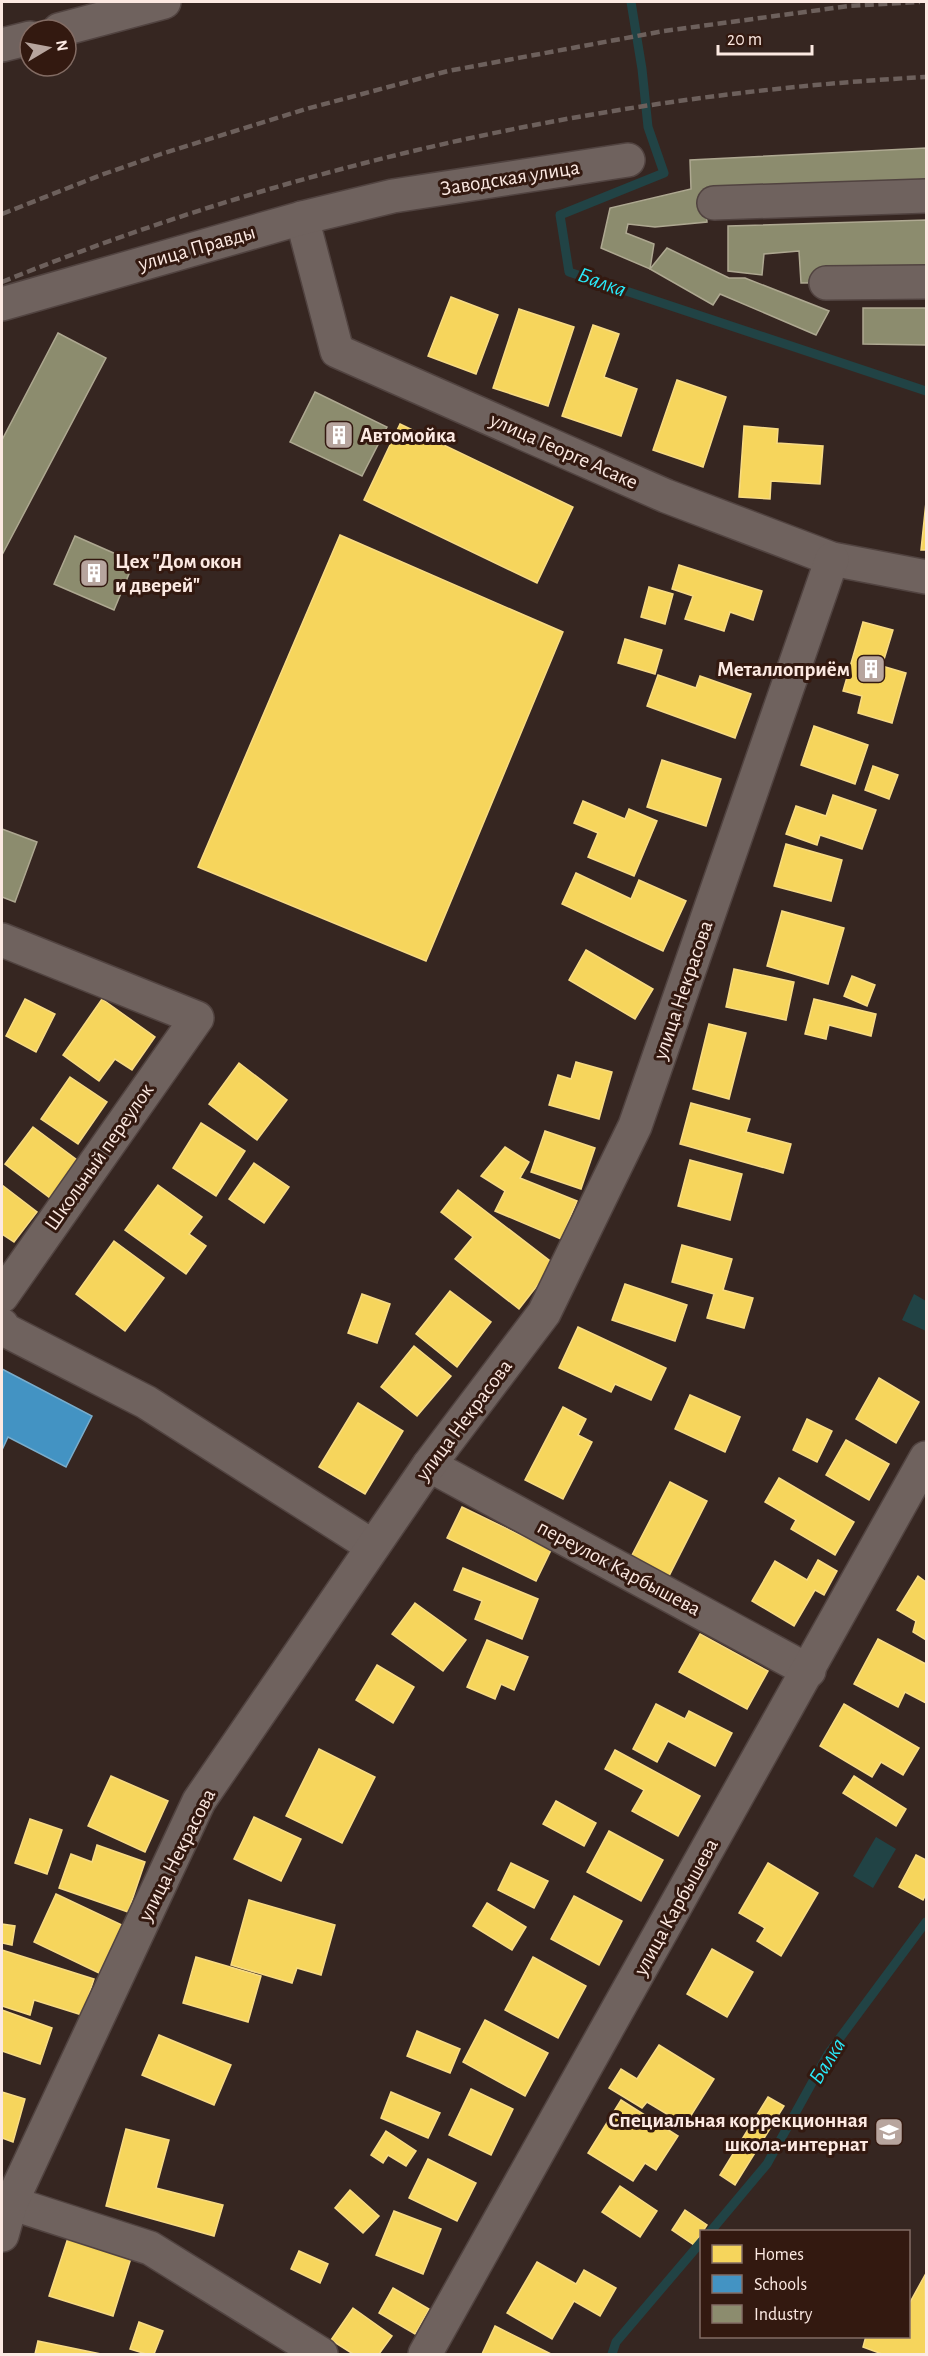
<svg xmlns="http://www.w3.org/2000/svg" width="928" height="2356" font-family="'Alegreya Sans',sans-serif">
	<style>
		.water { fill: #214345 }
		.homes { fill: #f6d55c; stroke: #f8db84; stroke-width: 1.5 }
		.schools { fill: #4393c3; stroke: #7aadcc; stroke-width: 1.5 }
		.industry { fill: #8c8c6e; stroke: #aea891; stroke-width: 1.5 }
		.lines { fill: none; stroke-linecap: round; stroke-linejoin: round }
		.stream { stroke: #214345; stroke-width: 9 }
		.minor-casing { stroke: #514340; stroke-width: 36 }
		.minor { stroke: #6f625e; stroke-width: 33 }
		.rail { stroke: #6d605c; stroke-width: 4.5; stroke-dasharray: 9 4.5; stroke-linecap: butt }
		.labels { text-anchor: middle; dominant-baseline: central; stroke-width: 6; stroke-linejoin: round; paint-order: stroke }
		.street-label { font-size: 21px; fill: #fce9e2; stroke: #331910 }
		.poi-label { font-size: 21px; font-weight: bold; fill: #fce9e2; stroke: #331910; text-anchor: start }
		.water-label { font-size: 22px; font-style: italic; fill: #29eafa; stroke: #331910 }
	</style>
	<rect width="100%" height="100%" fill="#362621"/>
	<!-- water -->
	<g class="water">
		<path d="M914,1294L926,1301V1331L902,1320Z"/>
		<path d="M876,1837L896,1849L873,1888L853,1876Z"/>
	</g>
	<!-- homes -->
	<g class="homes">
		<path d="M451,297L498,315L476,374L428,356Z"/>
		<path d="M519,309L574,327L548,406L493,388Z"/>
		<path d="M593,325L619,334L604,377L637,389L621,436L562,416Z"/>
		<path d="M677,380L726,397L703,467L653,450Z"/>
		<path d="M400,424L573,507L537,583L364,500Z"/>
		<path d="M744,426L778,429L777,443L823,446L820,484L771,481L770,499L739,497Z"/>
		<path d="M926,502V550H921Z"/>
		<path d="M340,535L563,632L426,961L198,867Z"/>
		<path d="M679,565L762,591L753,620L730,612L724,631L685,619L693,596L672,589Z"/>
		<path d="M649,587L673,594L665,624L641,617Z"/>
		<path d="M863,622L893,630L882,666L906,673L892,723L858,713L862,696L843,691Z"/>
		<path d="M625,639L662,650L655,674L618,663Z"/>
		<path d="M658,675L696,688L700,676L751,694L735,738L647,706Z"/>
		<path d="M814,726L868,745L855,784L801,765Z"/>
		<path d="M662,760L721,779L706,826L647,807Z"/>
		<path d="M873,766L898,775L889,799L865,790Z"/>
		<path d="M833,795L876,810L862,849L820,835L817,845L786,834L796,806L826,816Z"/>
		<path d="M583,801L625,819L629,809L657,821L634,876L588,857L598,833L574,823Z"/>
		<path d="M786,844L842,860L831,901L774,886Z"/>
		<path d="M576,873L631,899L639,880L686,901L663,951L562,904Z"/>
		<path d="M782,911L844,928L828,984L767,966Z"/>
		<path d="M586,950L653,989L635,1019L569,980Z"/>
		<path d="M734,969L794,982L786,1020L726,1007Z"/>
		<path d="M852,976L875,985L867,1006L844,996Z"/>
		<path d="M25,999L55,1014L36,1052L6,1036Z"/>
		<path d="M102,999L155,1037L132,1070L115,1059L99,1081L63,1055Z"/>
		<path d="M814,999L876,1014L871,1036L829,1025L826,1039L805,1034Z"/>
		<path d="M709,1024L746,1033L729,1099L693,1089Z"/>
		<path d="M576,1062L612,1072L599,1119L549,1105L558,1075L571,1079Z"/>
		<path d="M239,1063L287,1100L257,1140L209,1104Z"/>
		<path d="M70,1077L107,1102L78,1144L41,1119Z"/>
		<path d="M691,1103L750,1119L746,1132L791,1144L783,1173L680,1144Z"/>
		<path d="M201,1123L245,1151L216,1196L173,1168Z"/>
		<path d="M33,1127L77,1160L50,1198L5,1164Z"/>
		<path d="M545,1131L595,1148L581,1189L531,1172Z"/>
		<path d="M505,1147L529,1162L520,1178L577,1201L561,1239L495,1211L505,1191L481,1176Z"/>
		<path d="M690,1160L742,1174L730,1220L678,1206Z"/>
		<path d="M254,1163L289,1187L264,1223L229,1199Z"/>
		<path d="M2,1185L37,1212L14,1242L2,1234Z"/>
		<path d="M158,1185L202,1217L189,1234L206,1246L186,1274L125,1230Z"/>
		<path d="M458,1190L554,1264L519,1309L455,1259L473,1237L441,1212Z"/>
		<path d="M114,1241L164,1278L125,1331L76,1294Z"/>
		<path d="M682,1245L732,1259L723,1290L753,1298L744,1328L707,1318L714,1294L672,1282Z"/>
		<path d="M625,1284L687,1305L675,1341L612,1320Z"/>
		<path d="M450,1291L491,1322L457,1367L416,1334Z"/>
		<path d="M362,1294L390,1304L377,1343L348,1333Z"/>
		<path d="M578,1327L666,1368L651,1400L615,1384L611,1392L559,1368Z"/>
		<path d="M414,1346L451,1376L417,1416L381,1387Z"/>
		<path d="M879,1378L919,1402L896,1443L856,1419Z"/>
		<path d="M690,1395L740,1417L725,1452L675,1429Z"/>
		<path d="M358,1403L403,1431L365,1494L319,1467Z"/>
		<path d="M563,1407L586,1419L578,1435L592,1442L563,1499L525,1480Z"/>
		<path d="M807,1419L832,1431L817,1462L793,1450Z"/>
		<path d="M846,1440L889,1464L869,1500L826,1475Z"/>
		<path d="M779,1478L854,1522L835,1555L791,1529L796,1520L765,1502Z"/>
		<path d="M670,1482L707,1501L668,1578L630,1559Z"/>
		<path d="M462,1507L551,1550L536,1581L447,1538Z"/>
		<path d="M818,1560L837,1571L824,1595L815,1590L794,1626L752,1601L775,1561L807,1580Z"/>
		<path d="M463,1568L538,1599L522,1639L475,1619L482,1601L454,1590Z"/>
		<path d="M918,1576L926,1582V1640L913,1632L916,1621L897,1610Z"/>
		<path d="M415,1603L466,1640L443,1671L392,1634Z"/>
		<path d="M700,1634L768,1671L747,1709L679,1672Z"/>
		<path d="M878,1639L926,1664V1703L905,1692L898,1707L854,1684Z"/>
		<path d="M487,1640L528,1657L514,1690L501,1684L495,1699L467,1687Z"/>
		<path d="M377,1665L414,1687L393,1723L356,1700Z"/>
		<path d="M656,1704L685,1719L689,1711L732,1733L715,1766L668,1741L657,1762L633,1749Z"/>
		<path d="M844,1704L919,1748L903,1775L881,1762L872,1777L820,1746Z"/>
		<path d="M319,1749L375,1777L342,1843L286,1816Z"/>
		<path d="M615,1750L700,1796L678,1836L632,1811L644,1790L605,1769Z"/>
		<path d="M111,1776L168,1801L145,1852L88,1826Z"/>
		<path d="M854,1776L906,1809L896,1826L843,1793Z"/>
		<path d="M556,1801L596,1823L584,1846L543,1824Z"/>
		<path d="M254,1817L301,1839L281,1881L234,1859Z"/>
		<path d="M30,1819L62,1830L47,1874L15,1863Z"/>
		<path d="M609,1831L663,1860L641,1901L587,1872Z"/>
		<path d="M97,1845L145,1862L128,1912L59,1888L71,1854L92,1862Z"/>
		<path d="M916,1855L926,1860V1894L923,1900L899,1887Z"/>
		<path d="M511,1863L548,1881L534,1908L498,1890Z"/>
		<path d="M768,1863L818,1893L781,1956L757,1941L765,1928L739,1913Z"/>
		<path d="M56,1894L122,1925L99,1973L34,1942Z"/>
		<path d="M574,1896L622,1921L599,1965L551,1939Z"/>
		<path d="M249,1900L335,1925L321,1975L297,1968L292,1983L231,1965Z"/>
		<path d="M487,1903L526,1927L512,1950L473,1926Z"/>
		<path d="M2,1924L15,1926L12,1945L2,1943Z"/>
		<path d="M712,1949L753,1972L727,2017L687,1994Z"/>
		<path d="M2,1950L94,1979L82,2015L34,2000L30,2015L2,2006Z"/>
		<path d="M196,1957L261,1976L248,2022L183,2003Z"/>
		<path d="M533,1957L586,1986L558,2038L505,2010Z"/>
		<path d="M2,2010L52,2028L40,2064L2,2051Z"/>
		<path d="M485,2020L548,2053L525,2096L463,2062Z"/>
		<path d="M417,2031L460,2049L450,2073L407,2056Z"/>
		<path d="M159,2035L231,2065L214,2105L142,2075Z"/>
		<path d="M659,2045L714,2079L685,2125L647,2102L642,2108L609,2088L621,2069L637,2079Z"/>
		<path d="M471,2089L513,2109L491,2155L449,2135Z"/>
		<path d="M2,2092L25,2099L13,2142L2,2138Z"/>
		<path d="M391,2092L440,2113L428,2138L381,2118Z"/>
		<path d="M768,2097L784,2106L735,2185L720,2175Z"/>
		<path d="M621,2100L678,2136L656,2170L645,2163L633,2181L588,2153Z"/>
		<path d="M126,2129L169,2140L156,2188L223,2205L214,2236L106,2206Z"/>
		<path d="M386,2131L416,2151L406,2166L388,2155L383,2163L371,2155Z"/>
		<path d="M428,2159L476,2183L457,2221L409,2198Z"/>
		<path d="M620,2186L657,2211L640,2237L602,2212Z"/>
		<path d="M350,2190L379,2216L363,2233L335,2208Z"/>
		<path d="M685,2210L707,2225L694,2245L672,2230Z"/>
		<path d="M394,2211L441,2229L423,2274L376,2255Z"/>
		<path d="M68,2238L131,2258L113,2316L49,2296Z"/>
		<path d="M299,2251L328,2264L320,2283L291,2269Z"/>
		<path d="M537,2262L576,2284L584,2270L616,2288L600,2316L574,2301L552,2339L507,2313Z"/>
		<path d="M925,2275L926,2354H882L863,2347L866,2336H908V2306Z"/>
		<path d="M393,2288L429,2309L415,2334L379,2313Z"/>
		<path d="M353,2308L392,2336L379,2354H353L331,2340Z"/>
		<path d="M139,2322L163,2331L154,2354H146L130,2349Z"/>
		<path d="M495,2326L551,2354H482Z"/>
		<path d="M38,2341L101,2354H35Z"/>
	</g>
	<!-- schools -->
	<path class="schools" d="M2,1369L92,1416L66,1467L8,1437L2,1450Z"/>
	<!-- industry -->
	<g class="industry">
		<path d="M926,148V188L705,196L707,222L655,227L628,224L626,233L654,244L650,269L601,248L610,208L691,189L690,160Z"/>
		<path d="M926,220V282L801,283L799,251L764,254L762,275L728,271V226Z"/>
		<path d="M667,248L729,278H745L829,311L816,335L720,294L713,305L650,269Z"/>
		<path d="M863,308H926V345L863,344Z"/>
		<path d="M58,333L106,358L2,555V440Z"/>
		<path d="M315,392L387,427L362,476L290,442Z"/>
		<path d="M75,536L134,562L114,610L54,584Z"/>
		<path d="M2,829L37,842L15,902L2,897Z"/>
	</g>
	<g class="lines">
		<!-- stream -->
		<g class="stream">
			<path d="M631,2L642,69L648,127L664,173L560,215L569,272L926,391"/>
			<path d="M710,2232L767,2164L828,2054L926,1922"/>
			<path d="M612,2354L616,2342L702,2241"/>
		</g>
		<!-- minor casing -->
		<g class="minor-casing">
			<g id="minor">
				<path d="M59,30L164,2"/>
				<path d="M2,45L30,38"/>
				<path d="M714,203L926,196"/>
				<path d="M302,218L337,351L666,496L832,559L926,577"/>
				<path d="M826,283L926,282"/>
				<path d="M2,304L302,218L393,196L628,160"/>
				<path d="M2,940L197,1018L2,1296"/>
				<path d="M2,1325L5,1330L146,1402L372,1546"/>
				<path d="M429,1465L809,1671"/>
				<path d="M11,2203L150,2248L321,2354"/>
				<path d="M2,2235L11,2203L199,1801L429,1465L544,1313L635,1126L832,559"/>
				<path d="M425,2354L926,1458"/>
			</g>
		</g>
		<!-- minor -->
		<use href="#minor" class="minor"/>
		<!-- rail -->
		<g class="rail">
			<path d="M2,214L101,175L161,154L306,109L448,71L664,31L849,6L920,2"/>
			<path d="M2,282C296,163 610,94 926,77"/>
		</g>
	</g>
	<!-- icons -->
	<defs>
		<g id="building-square" transform="scale(1.5)"><rect x="-9" y="-9" width="18" height="18" rx="4" fill="#b7a59e" stroke="#331910"/><path d="M-4-6H4V6H1V3H-1V6H-4ZM-2.5-4.3h1.7v1.8h-1.7ZM.8-4.3h1.7v1.8H.8ZM-2.5-1h1.7V.8h-1.7ZM.8-1h1.7V.8H.8Z" fill="#fff"/></g>
		<g id="school-square" transform="scale(1.5)"><rect x="-9" y="-9" width="18" height="18" rx="4" fill="#b7a59e" stroke="#331910"/><path d="M0-5L7-2L0 1L-7-2ZM-4 1L0 2.5L4 1V4Q0 6-4 4Z" fill="#fff"/></g>
	</defs>
	<g fill-rule="evenodd">
		<use href="#building-square" x="339" y="435"/>
		<use href="#building-square" x="94" y="573"/>
		<use href="#building-square" x="871" y="669"/>
		<use href="#school-square" x="889" y="2132"/>
	</g>
	<g class="labels">
		<!-- street labels -->
		<g class="street-label">
			<text transform="translate(510 178) rotate(-9)">Заводская улица</text>
			<text transform="translate(197 248) rotate(-16)">улица Правды</text>
			<text transform="translate(564 451) rotate(24)">улица Георге Асаке</text>
			<text transform="translate(683 990) rotate(-71)">улица Некрасова</text>
			<text transform="translate(99 1157) rotate(-55)">Школьный переулок</text>
			<text transform="translate(464 1420) rotate(-53)">улица Некрасова</text>
			<text transform="translate(619 1568) rotate(28)">переулок Карбышева</text>
			<text transform="translate(177 1855) rotate(-63)">улица Некрасова</text>
			<text transform="translate(676 1907) rotate(-61)">улица Карбышева</text>
		</g>
		<!-- poi labels -->
		<g class="poi-label">
			<text x="360" y="435">Автомойка</text>
			<text x="115" y="561">Цех "Дом окон<tspan x="115" dy="24">и дверей"</tspan></text>
			<text x="850" y="669" text-anchor="end">Металлоприём</text>
			<text x="868" y="2120" text-anchor="end">Специальная коррекционная<tspan x="868" dy="24">школа-интернат</tspan></text>
		</g>
		<!-- water labels -->
		<g class="water-label">
			<text transform="translate(602 282) rotate(20)">Балка</text>
			<text transform="translate(827 2061) rotate(-58)">Балка</text>
		</g>
	</g>
	<!-- border -->
	<rect width="928" height="2356" fill="none" stroke="#fce9e2" stroke-width="6"/>
	<!-- legend -->
	<rect x="700" y="2230" width="210" height="108" fill="#331910" stroke="#836c64" stroke-width="1.5"/>
	<rect x="712" y="2245" width="30" height="18" fill="#f6d55c" stroke="#836c64" stroke-width="1.5"/>
	<text x="754" y="2260" font-size="18" fill="#fce9e2">Homes</text>
	<rect x="712" y="2275" width="30" height="18" fill="#4393c3" stroke="#836c64" stroke-width="1.5"/>
	<text x="754" y="2290" font-size="18" fill="#fce9e2">Schools</text>
	<rect x="712" y="2305" width="30" height="18" fill="#8c8c6e" stroke="#836c64" stroke-width="1.5"/>
	<text x="754" y="2320" font-size="18" fill="#fce9e2">Industry</text>
	<!-- north arrow -->
	<g transform="translate(48 48) rotate(80)"><circle r="28" fill="#331910" stroke="#836c64" stroke-width="1.5"/>
	<path d="M0-4.5L10 22L0 15L-10 22Z" fill="#b7a59e"/>
	<text y="-9" font-size="16" font-weight="bold" text-anchor="middle" fill="#fce9e2">N</text>
	</g>
	<!-- scale -->
	<path d="M718 45v9h94v-9" fill="none" stroke="#fce9e2" stroke-width="3"/>
	<text x="727" y="45" font-size="18" fill="#fce9e2" stroke="#331910" stroke-width="4.5" paint-order="stroke">20 m</text>
</svg>
